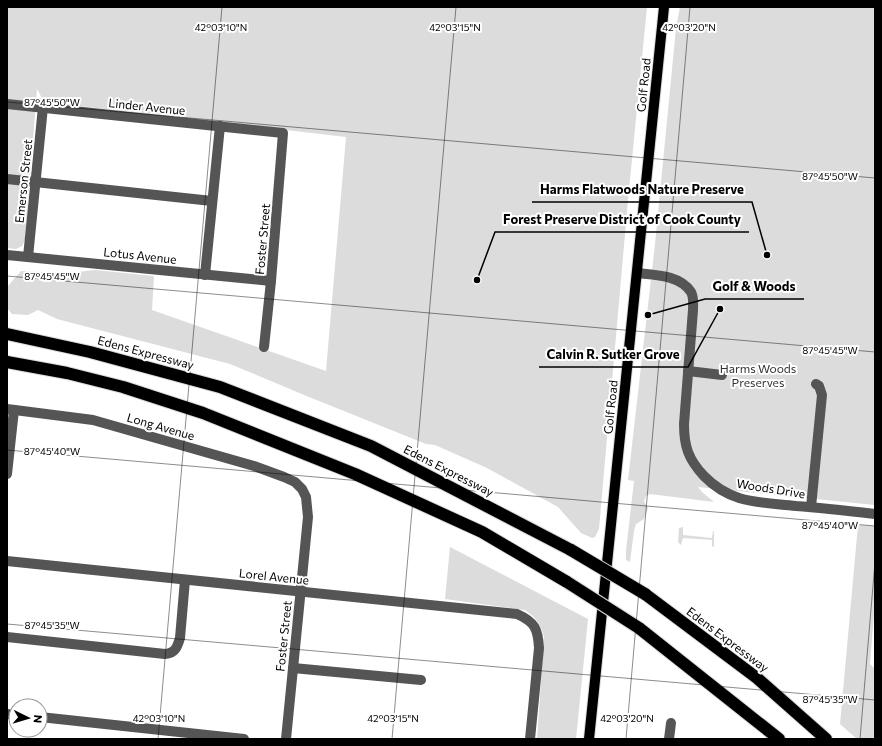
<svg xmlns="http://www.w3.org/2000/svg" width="882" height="746" font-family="Commissioner,sans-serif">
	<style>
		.green { fill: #dcdcdc }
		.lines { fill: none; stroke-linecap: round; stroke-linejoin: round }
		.major-casing { stroke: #dbdbdb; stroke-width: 12 }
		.highway-casing { stroke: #dbdbdb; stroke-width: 14 }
		.minor { stroke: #555; stroke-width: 10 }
		.major { stroke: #000; stroke-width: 10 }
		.highway { stroke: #000; stroke-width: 12 }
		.highway-bridge-casing { stroke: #dbdbdb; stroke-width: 14; stroke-linecap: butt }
		.highway-bridge { stroke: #000; stroke-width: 12 }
		.ticks { fill: none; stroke: #000; stroke-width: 1; stroke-opacity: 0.45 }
		.labels { text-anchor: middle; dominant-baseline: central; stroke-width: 4; stroke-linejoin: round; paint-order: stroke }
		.street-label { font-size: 12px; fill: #000; stroke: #fff }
		.park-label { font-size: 12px; fill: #333; stroke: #fff }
		.ticks-label { font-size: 10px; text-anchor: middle; fill: #000; stroke: #fff; stroke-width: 4; stroke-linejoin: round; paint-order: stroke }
		.leader { fill: none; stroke: #000; stroke-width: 1.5 }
		.callout-dot { fill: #000; stroke: #fff; stroke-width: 1.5 }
		.callout-label { font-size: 13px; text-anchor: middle; font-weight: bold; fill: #000; stroke: #fff; stroke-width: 4; stroke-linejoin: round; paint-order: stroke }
	</style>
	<rect width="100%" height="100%" fill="#fff"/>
	<!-- green -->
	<g class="green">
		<path d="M7,7H647L628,200L599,529L595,537L592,538L581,533L558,507L487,468L435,445L426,444L309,397L230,364L57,319L38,310L28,315L12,314L7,308V287L21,271L69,273L95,270L154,276L152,310L326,371L346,137L44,102L37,89L25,240L22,246L16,249L7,248Z"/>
		<path d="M680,7H875V505L698,487L702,492L714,502L650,494L646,496L644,501L648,508L644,519L636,524L634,531L630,562L626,560V551L634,481L628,480L655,244L676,28Z"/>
		<path d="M858,525L875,526V601L870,664L875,669V739H857L840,724Z"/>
		<path d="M683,527V535L712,538L713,531H714V546L713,547L712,546V540L683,538L681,545L678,542L679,528Z"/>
		<path d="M450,547L588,619L576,739H537L544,637C541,625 536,617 525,610L445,599Z"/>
	</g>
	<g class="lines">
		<!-- major casing -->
		<g class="major-casing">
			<path id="major" d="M589,739L664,7"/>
		</g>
		<!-- highway casing -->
		<g class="highway-casing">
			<g id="highway">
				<path d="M7,334L90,352L220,387L371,446L571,550"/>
				<path d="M7,362L67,373L123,387L203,413L355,474L482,532L567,582"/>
				<path d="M645,594L757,678L826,739"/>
				<path d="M639,628L779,739"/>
			</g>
		</g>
		<!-- minor -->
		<g class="minor">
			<path d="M7,104L283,133L271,281L264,347"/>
			<path d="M7,179L212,201"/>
			<path d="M7,255L271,281"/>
			<path d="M28,257L43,107"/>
			<path d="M637,273C655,275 680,275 691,292C694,297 693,305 693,310L684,424C684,446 688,459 704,476C731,504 760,502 796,506C823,508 849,511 875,514"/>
			<path d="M205,275L220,126"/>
			<path d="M688,371L722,375"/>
			<path d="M7,409L93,420L254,466L284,477L295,482L302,489L306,497L308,517L286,739"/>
			<path d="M7,474L14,410"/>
			<path d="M811,507L822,395L819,386L816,384"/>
			<path d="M7,561L517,614C535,622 538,629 539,648L530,739"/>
			<path d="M7,637L165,654C175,653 177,648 180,638L185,580"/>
			<path d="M293,668L421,680"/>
			<path d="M7,714L16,715"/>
			<path d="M40,717L244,739"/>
			<path d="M669,739L671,723"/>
		</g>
		<!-- major -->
		<use href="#major" class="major"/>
		<!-- highway -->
		<use href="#highway" class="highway"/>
		<!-- highway-bridge casing -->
		<g class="highway-bridge-casing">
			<g id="highway-bridge">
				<path d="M571,550L645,594"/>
				<path d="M567,582L639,628"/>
			</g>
		</g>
		<!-- highway-bridge -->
		<use href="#highway-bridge" class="highway-bridge"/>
	</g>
	<!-- ticks -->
	<path class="ticks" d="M7,102L875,178M7,276L875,352M7,450L875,526M7,624L875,700M158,739L222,7M392,739L456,7M626,739L690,7M860,739L875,562"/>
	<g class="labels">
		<!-- street labels -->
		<g class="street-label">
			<text transform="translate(643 85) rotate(-84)">Golf Road</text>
			<text transform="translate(147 106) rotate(6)">Linder Avenue</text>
			<text transform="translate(23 181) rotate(-84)">Emerson Street</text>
			<text transform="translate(262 239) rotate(-85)">Foster Street</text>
			<text transform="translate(140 255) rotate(6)">Lotus Avenue</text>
			<text transform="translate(146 352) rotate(15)">Edens Expressway</text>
			<text transform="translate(610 407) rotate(-84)">Golf Road</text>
			<text transform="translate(161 426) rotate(16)">Long Avenue</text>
			<text transform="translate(449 470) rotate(27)">Edens Expressway</text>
			<text transform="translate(771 488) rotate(9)">Woods Drive</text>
			<text transform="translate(274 576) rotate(6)">Lorel Avenue</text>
			<text transform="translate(283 636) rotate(-84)">Foster Street</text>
			<text transform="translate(728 639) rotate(37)">Edens Expressway</text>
		</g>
		<!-- park labels -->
		<g class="park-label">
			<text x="758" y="368">Harms Woods<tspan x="758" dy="14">Preserves</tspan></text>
		</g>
	</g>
	<g class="ticks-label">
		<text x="221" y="31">42°03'10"N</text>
		<text x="455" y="31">42°03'15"N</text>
		<text x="689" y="31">42°03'20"N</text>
		<text x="52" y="106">87°45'50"W</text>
		<text x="830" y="180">87°45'50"W</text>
		<text x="52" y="280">87°45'45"W</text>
		<text x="830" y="354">87°45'45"W</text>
		<text x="52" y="455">87°45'40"W</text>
		<text x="830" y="529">87°45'40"W</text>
		<text x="52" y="629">87°45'35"W</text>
		<text x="830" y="703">87°45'35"W</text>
		<text x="159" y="722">42°03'10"N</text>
		<text x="393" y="722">42°03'15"N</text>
		<text x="627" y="722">42°03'20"N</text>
	</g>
	<!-- callouts -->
	<path class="leader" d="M767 255L752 202H532M477 280L495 232H749M648 315L705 299H804M720 309L688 367H539"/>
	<g class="callout-dot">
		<circle cx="767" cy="255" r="4"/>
		<circle cx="477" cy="280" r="4"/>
		<circle cx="648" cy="315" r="4"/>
		<circle cx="720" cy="309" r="4"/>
	</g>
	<g class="callout-label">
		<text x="642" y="194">Harms Flatwoods Nature Preserve</text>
		<text x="622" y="224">Forest Preserve District of Cook County</text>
		<text x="754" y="291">Golf &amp; Woods</text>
		<text x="613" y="359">Calvin R. Sutker Grove</text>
	</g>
	<!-- border -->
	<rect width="882" height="746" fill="none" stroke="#000000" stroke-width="16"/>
	<!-- north arrow -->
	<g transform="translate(28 718) rotate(95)"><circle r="19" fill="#ffffff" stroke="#999999"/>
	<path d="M0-3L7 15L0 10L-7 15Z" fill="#000000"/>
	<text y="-6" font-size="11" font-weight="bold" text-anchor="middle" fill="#000000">N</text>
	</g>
</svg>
